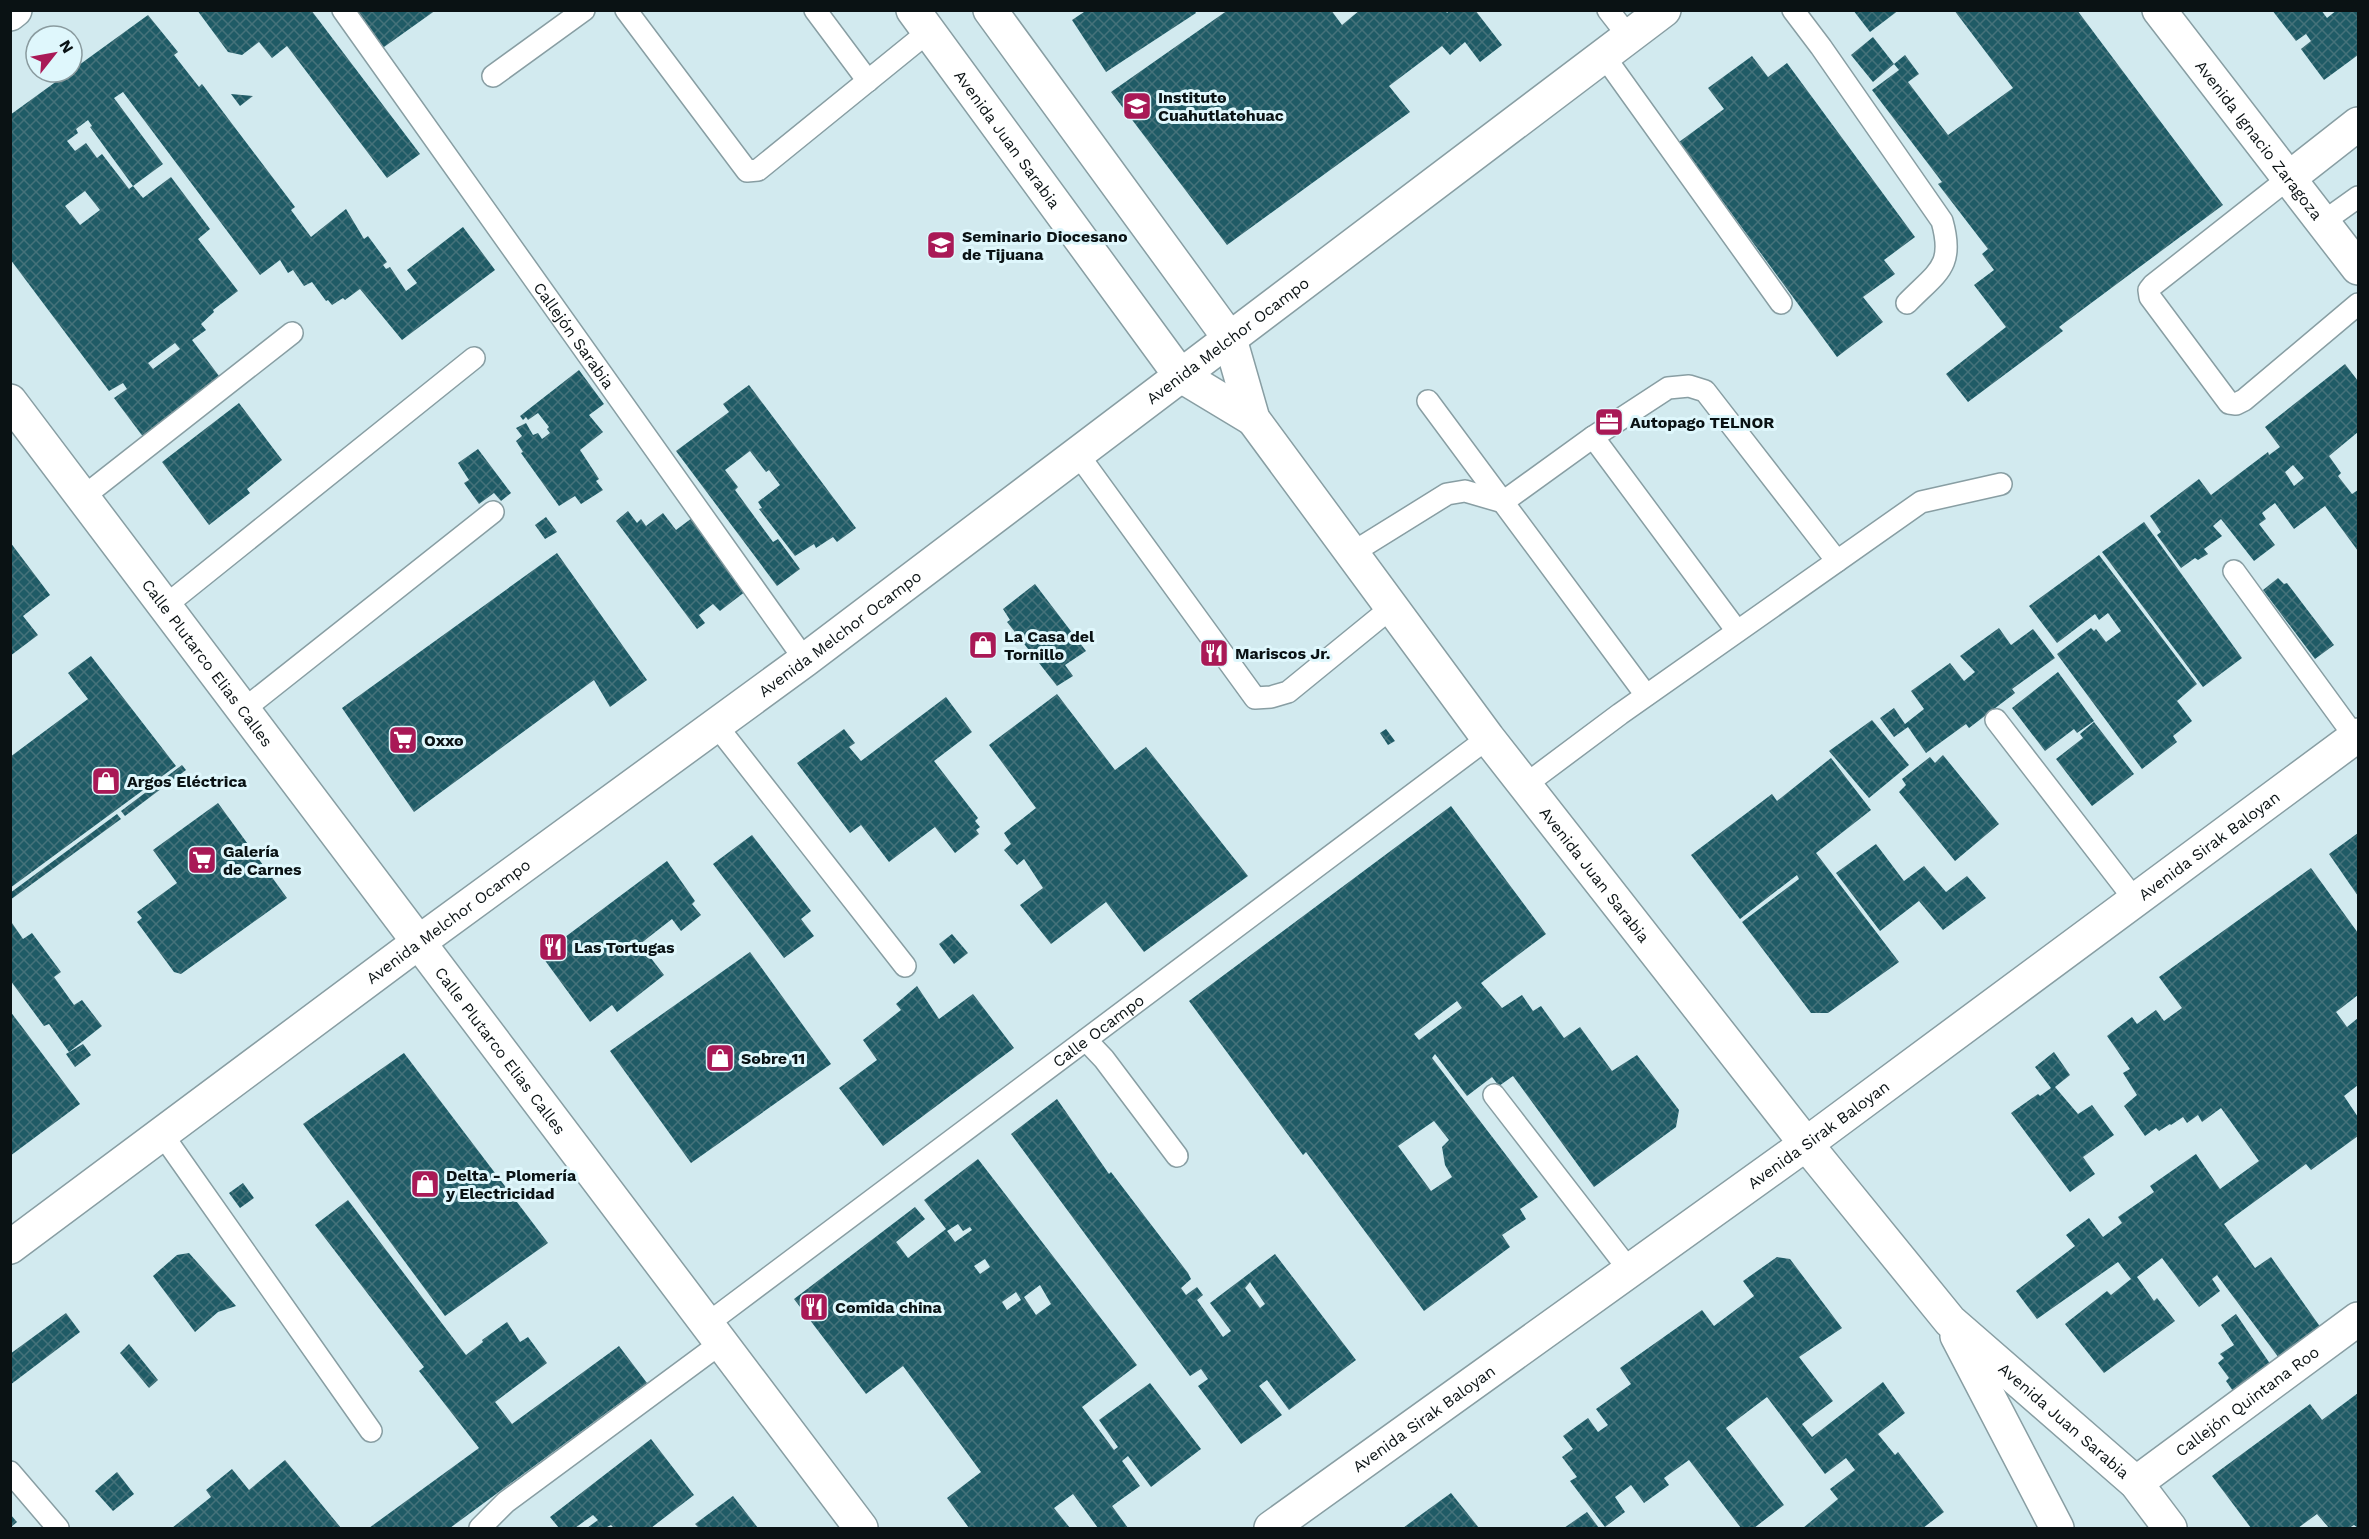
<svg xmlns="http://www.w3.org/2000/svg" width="2369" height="1539" font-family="'Work Sans',sans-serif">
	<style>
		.building { fill: url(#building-cross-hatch); fill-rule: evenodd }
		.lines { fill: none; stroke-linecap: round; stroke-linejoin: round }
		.lane-casing { stroke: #889ea3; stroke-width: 24 }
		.street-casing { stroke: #889ea3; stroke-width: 36 }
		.secondary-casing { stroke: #889ea3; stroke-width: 36 }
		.lane { stroke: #fff; stroke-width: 21 }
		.street { stroke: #fff; stroke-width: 33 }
		.secondary { stroke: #fff; stroke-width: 33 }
		.labels { text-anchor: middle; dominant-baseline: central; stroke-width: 6; stroke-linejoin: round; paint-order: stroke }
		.poi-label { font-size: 16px; font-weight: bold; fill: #0a1214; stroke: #dff7fc; text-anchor: start }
		.street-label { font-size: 16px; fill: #0a1214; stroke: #dff7fc }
	</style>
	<defs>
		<pattern id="building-cross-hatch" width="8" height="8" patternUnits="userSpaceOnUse" patternTransform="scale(1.5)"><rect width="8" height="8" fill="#1f5b66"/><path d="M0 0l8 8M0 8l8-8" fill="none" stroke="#45727a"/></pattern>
	</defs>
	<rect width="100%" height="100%" fill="#d2eaef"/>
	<!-- building -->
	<g class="building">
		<path d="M197,10H311L420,154L387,178L287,46L272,58L259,42L242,55L228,52Z"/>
		<path d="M345,10H436L377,52Z"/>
		<path d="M1087,10H1194L1196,13L1106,72L1072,20Z"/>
		<path d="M1228,10H1331L1342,25L1360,10H1445L1447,13L1450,10H1475L1502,45L1480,62L1465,42L1450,55L1442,46L1389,86L1410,112L1227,245L1111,92Z"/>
		<path d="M1853,10H1899L1870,32Z"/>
		<path d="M1954,10H2077L2223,205L2059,327L2063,331L1968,402L1946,374L2006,327L1974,285L1994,270L1982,254L1988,249L1938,184L1942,182L1872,90L1899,70L1894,64L1873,82L1851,55L1873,37L1894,64L1905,55L1919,74L1908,82L1948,135L2013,88Z"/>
		<path d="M2272,10H2321L2327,18L2337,10H2358V55L2324,80L2301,49L2311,41L2306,34L2296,41Z"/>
		<path d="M148,15L178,52L174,55L199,87L202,84L295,207L291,210L311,237L346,209L364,239L368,236L387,262L383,265L386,269L390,267L406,291L417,283L407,270L463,227L495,270L402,340L360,289L345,300L343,298L332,305L328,300L326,301L312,282L304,286L293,270L288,273L280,260L260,275L123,92L114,98L163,164L133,186L90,127L92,126L88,120L76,129L78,133L67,141L75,151L86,143L97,158L102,154L129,189L133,186L143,198L171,177L210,229L198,239L238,291L213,310L214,312L201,324L206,330L192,340L222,380L144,438L114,398L127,389L123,383L109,391L10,259V115ZM85,191L100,210L80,225L65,206ZM175,343L180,349L153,369L148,363Z"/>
		<path d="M1752,56L1768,77L1787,63L1915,237L1884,260L1895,274L1863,297L1883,322L1837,357L1679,142L1724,109L1708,88Z"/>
		<path d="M231,94L253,96L240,106Z"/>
		<path d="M2345,364L2358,381V432L2329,456L2341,473L2338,476L2352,494L2358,490V551L2325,506L2294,529L2275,503L2262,513L2266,519L2259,524L2275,545L2254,561L2221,519L2213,526L2222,536L2204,549L2208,554L2198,560L2195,558L2181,568L2157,535L2161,532L2150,516L2199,479L2211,495L2268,452L2269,455L2280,447L2265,427ZM2293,465L2304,478L2294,486L2285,472Z"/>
		<path d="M579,370L604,404L589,415L603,432L580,450L599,479L596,481L603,490L581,504L575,496L559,506L521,453L523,452L516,441L522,436L516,428L526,423L533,435L538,433L542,439L550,433L547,429L549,427L538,413L528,420L526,417L523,420L520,416Z"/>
		<path d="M749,385L856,528L837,542L833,537L816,548L814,544L795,556L759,509L762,508L758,502L780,485L769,470L766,472L750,451L725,470L738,487L735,490L773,542L778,539L800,569L777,586L676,451L729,412L723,404Z"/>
		<path d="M239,403L282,460L247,489L250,493L209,525L162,462Z"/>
		<path d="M478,449L511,493L501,501L494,493L479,504L464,483L469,480L458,463Z"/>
		<path d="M628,511L637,523L641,519L646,526L663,513L676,530L692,518L746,591L720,611L713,604L699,615L705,623L697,629L616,521Z"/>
		<path d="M546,517L557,532L545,539L535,525Z"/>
		<path d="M2144,522L2242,658L2203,687L2102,552Z"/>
		<path d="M10,542L50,595L23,616L38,635L10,656Z"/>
		<path d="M557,553L647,680L610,707L594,680L414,812L342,708Z"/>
		<path d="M2099,555L2197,684L2177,701L2192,721L2173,736L2177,742L2142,769L2057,654L2091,628L2094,631L2096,629L2106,642L2121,631L2108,613L2099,620L2095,614L2057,643L2029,606Z"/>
		<path d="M2278,578L2284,584L2287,583L2334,645L2315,659L2263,590Z"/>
		<path d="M1035,584L1086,651L1065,665L1073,676L1057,686L1007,622L1010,620L1003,609Z"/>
		<path d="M1999,628L2011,645L2033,629L2055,658L2012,689L2015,693L1969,728L1966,724L1926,753L1908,727L1894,737L1880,718L1894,708L1905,724L1924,709L1911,691L1950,663L1964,681L1975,672L1960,656Z"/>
		<path d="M91,656L176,766L10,888V757L88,699L68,673Z"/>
		<path d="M2058,672L2094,721L2077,733L2074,729L2045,751L2012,708Z"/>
		<path d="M1057,694L1115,770L1146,747L1248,876L1144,952L1106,902L1051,944L1020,905L1043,888L1024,859L1017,865L1004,850L1011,844L1004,833L1036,808L989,745Z"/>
		<path d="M946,697L972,732L934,761L978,818L975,821L980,827L976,830L979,834L955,853L935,827L889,862L861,825L850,833L797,763L844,729L855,743L849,747L861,761Z"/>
		<path d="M1872,720L1909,765L1869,798L1829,751Z"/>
		<path d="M2094,722L2134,774L2092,806L2056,759L2083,738L2080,734Z"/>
		<path d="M1386,729L1395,741L1388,745L1380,733Z"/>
		<path d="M1943,755L1999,824L1955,861L1899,792L1906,785L1902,779L1930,757L1935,763Z"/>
		<path d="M1831,758L1871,810L1816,853L1899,962L1828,1013H1811L1742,922L1799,879L1797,875L1740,919L1691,855L1772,794L1777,801Z"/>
		<path d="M182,765L186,770L125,816L121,811Z"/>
		<path d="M218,803L287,898L181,974L174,972L137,922L142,918L137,912L177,883L153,850Z"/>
		<path d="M1451,806L1546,934L1481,983L1502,1008L1522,995L1533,1011L1541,1006L1564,1038L1580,1027L1612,1071L1637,1055L1679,1110L1676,1127L1594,1187L1513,1076L1499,1086L1492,1077L1467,1096L1435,1054L1432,1058L1538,1197L1520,1209L1526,1219L1502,1235L1510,1247L1424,1311L1306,1152L1303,1155L1189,1001ZM1457,1001L1462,1008L1419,1040L1414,1034ZM1434,1121L1449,1140L1442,1147L1445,1165L1452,1177L1431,1191L1398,1146Z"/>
		<path d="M117,814L121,819L10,900V893Z"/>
		<path d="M2358,833V896L2329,854Z"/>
		<path d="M752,835L811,911L801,919L814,936L784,958L713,864Z"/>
		<path d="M1876,844L1904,881L1924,866L1946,892L1967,876L1986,898L1943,930L1919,901L1880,931L1836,873Z"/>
		<path d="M667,861L695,901L692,904L701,915L681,931L672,919L640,944L664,975L617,1012L612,1005L590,1022L541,955Z"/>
		<path d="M2311,868L2358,933V995L2336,1012L2347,1027L2358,1018V1085L2344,1096L2358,1117V1136L2311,1170L2306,1164L2224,1224L2255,1268L2271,1257L2321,1328L2279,1358L2217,1275L2212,1279L2220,1291L2199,1307L2162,1258L2137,1277L2154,1301L2157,1298L2175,1321L2104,1373L2065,1324L2107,1291L2111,1295L2131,1279L2118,1262L2037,1319L2016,1291L2075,1246L2066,1235L2089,1218L2103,1237L2122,1223L2118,1217L2154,1192L2150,1186L2196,1154L2220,1189L2259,1161L2221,1108L2202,1122L2198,1115L2187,1123L2183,1117L2171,1125L2170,1124L2159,1131L2156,1128L2145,1136L2124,1106L2137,1095L2123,1073L2130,1069L2107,1036L2132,1017L2137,1024L2156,1010L2164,1021L2182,1008L2159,977Z"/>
		<path d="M12,923L23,939L32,933L61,972L54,977L74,1005L82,1000L102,1026L69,1052L49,1024L44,1026L10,980Z"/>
		<path d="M952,934L968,953L954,964L939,944Z"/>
		<path d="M750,952L831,1064L691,1163L610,1051Z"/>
		<path d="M917,986L939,1019L973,994L1014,1048L883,1146L839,1088L877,1060L863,1040L901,1010L896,1004Z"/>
		<path d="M10,1011L80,1104L10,1156Z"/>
		<path d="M83,1044L91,1055L75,1067L66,1054Z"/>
		<path d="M2054,1052L2070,1075L2055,1087L2078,1114L2092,1105L2114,1135L2083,1157L2095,1174L2070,1192L2011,1113L2038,1094L2040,1096L2051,1088L2035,1067Z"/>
		<path d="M404,1053L548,1243L445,1316L303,1124Z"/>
		<path d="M1057,1099L1109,1174L1111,1172L1188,1273L1191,1279L1181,1288L1186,1295L1197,1287L1203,1295L1197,1300L1223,1337L1231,1331L1210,1303L1275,1254L1356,1360L1289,1410L1267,1380L1259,1386L1282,1415L1241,1444L1198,1386L1208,1379L1201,1369L1190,1376L1011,1134ZM1250,1282L1265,1304L1260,1308L1245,1288Z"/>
		<path d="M978,1159L1137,1365L1082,1407L1114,1450L1118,1447L1099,1420L1150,1383L1201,1449L1151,1487L1128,1456L1122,1461L1140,1486L1112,1506L1128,1528H1098L1073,1494L1054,1508L1070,1528H969L947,1498L981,1472L903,1366L866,1394L794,1299L915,1207L925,1219L896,1242L908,1258L946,1229L924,1200ZM958,1224L963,1231L970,1227L972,1230L955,1242L947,1231ZM985,1259L990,1267L980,1274L974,1266ZM1040,1285L1051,1304L1036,1315L1024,1297ZM1016,1292L1021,1300L1007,1310L1002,1302Z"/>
		<path d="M243,1183L254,1198L240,1208L229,1193Z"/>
		<path d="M348,1200L466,1355L483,1342L482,1340L507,1322L520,1342L528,1337L547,1363L495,1402L512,1424L619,1346L647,1383L450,1528H369L479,1448L419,1371L424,1367L315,1225Z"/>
		<path d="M189,1253L236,1306L218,1312L195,1332L153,1276L177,1255Z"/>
		<path d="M1777,1257L1790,1259L1842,1328L1799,1357L1833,1401L1802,1424L1812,1437L1883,1382L1905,1413L1878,1434L1895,1455L1898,1452L1944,1512L1923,1528H1803L1838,1499L1830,1489L1855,1470L1846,1458L1825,1474L1767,1397L1726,1428L1784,1505L1754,1528H1741L1689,1460L1664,1478L1669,1485L1644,1503L1631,1485L1615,1497L1625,1512L1605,1527L1570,1481L1577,1477L1562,1457L1573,1449L1563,1436L1588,1418L1598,1432L1608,1425L1596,1409L1631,1384L1620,1368L1702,1310L1714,1326L1754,1296L1743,1281Z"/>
		<path d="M66,1313L80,1332L10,1385V1354Z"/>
		<path d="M2236,1314L2275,1371L2238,1398L2226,1381L2229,1378L2218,1363L2224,1358L2220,1354L2234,1345L2221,1325Z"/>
		<path d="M129,1344L158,1380L149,1388L120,1353Z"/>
		<path d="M2358,1393V1528L2354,1525L2349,1528H2329L2317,1514L2298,1528H2251L2212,1476L2310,1404L2322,1420Z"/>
		<path d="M651,1439L694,1495L651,1528H614L611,1525L605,1528H587L598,1520L593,1515L575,1528H559L550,1517Z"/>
		<path d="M285,1460L341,1528H172L211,1497L206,1490L232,1469L249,1490Z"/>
		<path d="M117,1472L134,1494L113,1511L95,1491Z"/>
		<path d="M1451,1493L1479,1528H1403L1422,1514Z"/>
		<path d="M733,1496L758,1528H699L695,1524Z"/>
		<path d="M1587,1512L1599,1528H1564Z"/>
		<path d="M10,1514L17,1522L10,1528Z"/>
	</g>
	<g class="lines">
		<!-- lane casing -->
		<g class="lane-casing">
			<g id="lane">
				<path id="s1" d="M343,10L805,660"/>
				<path d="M626,10L747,171L758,170L928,32"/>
				<path d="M815,10L868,81"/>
				<path d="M1608,10L1629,37"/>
				<path d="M1793,10L1821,47L1942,221C1955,267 1937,272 1907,303"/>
				<path d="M1604,56L1781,303"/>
				<path d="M493,76L584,10"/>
				<path d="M2289,178L2153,285L2149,290L2150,297L2229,403L2236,404L2244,400L2358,304"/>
				<path d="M2323,222L2358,197"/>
				<path d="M1428,401L1646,695"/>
				<path d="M1593,437L1668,388L1689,386L1705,391L1837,561"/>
				<path d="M1077,453L1255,698L1271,697L1288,692L1391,608"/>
				<path d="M83,497L292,333"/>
				<path d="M1503,502L1593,437L1737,631"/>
				<path d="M1352,553L1447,494L1465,491L1503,502"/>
				<path d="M2234,571L2355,737"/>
				<path d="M165,606L474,358"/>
				<path d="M243,710L493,512"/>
				<path d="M1996,720L2135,900"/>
				<path d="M716,725L905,966"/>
				<path d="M1525,785L1620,714L1921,502L2001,484"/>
				<path d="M1086,1040L1104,1059L1177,1156"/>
				<path d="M1494,1095L1630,1271"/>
				<path d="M162,1134L371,1431"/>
				<path id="s2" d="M707,1324L1488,738"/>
				<path d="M10,1472L58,1528"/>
				<path d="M480,1528L506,1502L721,1343"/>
			</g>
		</g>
		<!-- street casing -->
		<g class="street-casing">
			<g id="street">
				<path d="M2289,178L2358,124"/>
				<path id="s3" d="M2136,1483L2358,1319"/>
			</g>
		</g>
		<!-- secondary casing -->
		<g class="secondary-casing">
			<g id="secondary">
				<path id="s4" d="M913,10L1180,375L1253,419"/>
				<path id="s5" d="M990,10L1230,339L1253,419L1488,738L1806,1144L1950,1321L2136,1483L2170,1528"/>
				<path id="s6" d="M2159,10L2358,268"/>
				<path d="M10,14L15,10"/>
				<path id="s7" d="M10,401L861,1528"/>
				<path id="s8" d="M10,1247L419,942L805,660L1664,10"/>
				<path d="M1957,1336L2057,1528"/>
				<path id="s9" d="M1271,1528L1806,1144L2358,735"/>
			</g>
		</g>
		<!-- lane -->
		<use href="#lane" class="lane"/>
		<!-- street -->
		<use href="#street" class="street"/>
		<!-- secondary -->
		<use href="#secondary" class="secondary"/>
	</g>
	<!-- icons -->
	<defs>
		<g id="university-square" transform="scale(1.5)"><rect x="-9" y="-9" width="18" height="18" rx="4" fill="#a91956" stroke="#dff7fc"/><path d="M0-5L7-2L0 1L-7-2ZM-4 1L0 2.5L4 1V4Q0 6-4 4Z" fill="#fff"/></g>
		<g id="office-square" transform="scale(1.5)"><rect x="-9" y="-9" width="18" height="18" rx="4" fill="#a91956" stroke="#dff7fc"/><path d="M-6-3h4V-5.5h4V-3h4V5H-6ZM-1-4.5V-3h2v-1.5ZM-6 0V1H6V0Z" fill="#fff"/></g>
		<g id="shop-square" transform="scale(1.5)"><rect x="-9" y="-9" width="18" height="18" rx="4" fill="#a91956" stroke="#dff7fc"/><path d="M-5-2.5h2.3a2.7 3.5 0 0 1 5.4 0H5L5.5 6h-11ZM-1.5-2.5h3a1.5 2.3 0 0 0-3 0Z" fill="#fff"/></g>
		<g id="restaurant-square" transform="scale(1.5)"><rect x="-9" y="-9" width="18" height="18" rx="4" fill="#a91956" stroke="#dff7fc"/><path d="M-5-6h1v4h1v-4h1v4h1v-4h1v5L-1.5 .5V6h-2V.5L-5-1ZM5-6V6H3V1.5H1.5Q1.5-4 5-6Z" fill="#fff"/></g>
		<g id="supermarket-square" transform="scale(1.5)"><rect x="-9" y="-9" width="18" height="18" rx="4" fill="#a91956" stroke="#dff7fc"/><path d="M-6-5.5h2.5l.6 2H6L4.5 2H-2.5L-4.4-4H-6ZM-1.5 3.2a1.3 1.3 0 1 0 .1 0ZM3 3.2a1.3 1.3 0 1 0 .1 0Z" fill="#fff"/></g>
	</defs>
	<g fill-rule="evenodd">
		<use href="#university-square" x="1137" y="106"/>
		<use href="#university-square" x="941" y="245"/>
		<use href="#office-square" x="1609" y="422"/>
		<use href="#shop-square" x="983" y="645"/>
		<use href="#restaurant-square" x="1214" y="653"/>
		<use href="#supermarket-square" x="403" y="740"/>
		<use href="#shop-square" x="106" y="781"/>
		<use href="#supermarket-square" x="202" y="860"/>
		<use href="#restaurant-square" x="553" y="947"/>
		<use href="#shop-square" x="720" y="1058"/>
		<use href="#shop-square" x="425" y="1184"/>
		<use href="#restaurant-square" x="814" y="1307"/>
	</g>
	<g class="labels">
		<!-- poi labels -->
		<g class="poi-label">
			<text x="1158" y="97">Instituto<tspan x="1158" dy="18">Cuahutlatohuac</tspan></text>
			<text x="962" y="236">Seminario Diocesano<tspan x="962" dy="18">de Tijuana</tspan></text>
			<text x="1630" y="422">Autopago TELNOR</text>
			<text x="1004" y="636">La Casa del<tspan x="1004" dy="18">Tornillo</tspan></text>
			<text x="1235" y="653">Mariscos Jr.</text>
			<text x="424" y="740">Oxxo</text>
			<text x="127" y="781">Argos Eléctrica</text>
			<text x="223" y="851">Galería<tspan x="223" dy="18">de Carnes</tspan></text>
			<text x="574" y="947">Las Tortugas</text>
			<text x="741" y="1058">Sobre 11</text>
			<text x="446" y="1175">Delta - Plomería<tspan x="446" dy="18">y Electricidad</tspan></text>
			<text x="835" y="1307">Comida china</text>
		</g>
		<!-- street labels -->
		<g class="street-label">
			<text stroke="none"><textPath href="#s6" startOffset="164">Avenida Ignacio Zaragoza</textPath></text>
			<text stroke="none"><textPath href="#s4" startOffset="160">Avenida Juan Sarabia</textPath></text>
			<text stroke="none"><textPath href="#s1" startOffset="399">Callejón Sarabia</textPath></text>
			<text stroke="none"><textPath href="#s8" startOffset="1518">Avenida Melchor Ocampo</textPath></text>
			<text stroke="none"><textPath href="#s8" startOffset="1032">Avenida Melchor Ocampo</textPath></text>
			<text stroke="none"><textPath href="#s7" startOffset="328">Calle Plutarco Elias Calles</textPath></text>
			<text stroke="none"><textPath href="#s9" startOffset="1160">Avenida Sirak Baloyan</textPath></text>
			<text stroke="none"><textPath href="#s5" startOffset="1060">Avenida Juan Sarabia</textPath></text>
			<text stroke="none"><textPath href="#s8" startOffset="546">Avenida Melchor Ocampo</textPath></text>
			<text stroke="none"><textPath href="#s2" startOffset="489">Calle Ocampo</textPath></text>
			<text stroke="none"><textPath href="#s7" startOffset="814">Calle Plutarco Elias Calles</textPath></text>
			<text stroke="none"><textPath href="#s9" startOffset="674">Avenida Sirak Baloyan</textPath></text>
			<text stroke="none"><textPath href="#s3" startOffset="138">Callejón Quintana Roo</textPath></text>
			<text stroke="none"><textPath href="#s9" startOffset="188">Avenida Sirak Baloyan</textPath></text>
			<text stroke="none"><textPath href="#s5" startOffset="1782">Avenida Juan Sarabia</textPath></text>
		</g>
	</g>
	<!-- border -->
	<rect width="2369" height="1539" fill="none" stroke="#0a1214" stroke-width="24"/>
	<!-- north arrow -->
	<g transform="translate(54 54) rotate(59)"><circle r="28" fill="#dff7fc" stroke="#8a9b9f" stroke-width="1.5"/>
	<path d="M0-4.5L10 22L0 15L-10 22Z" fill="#a91956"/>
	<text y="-9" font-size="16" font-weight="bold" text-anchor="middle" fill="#0a1214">N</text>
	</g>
</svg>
